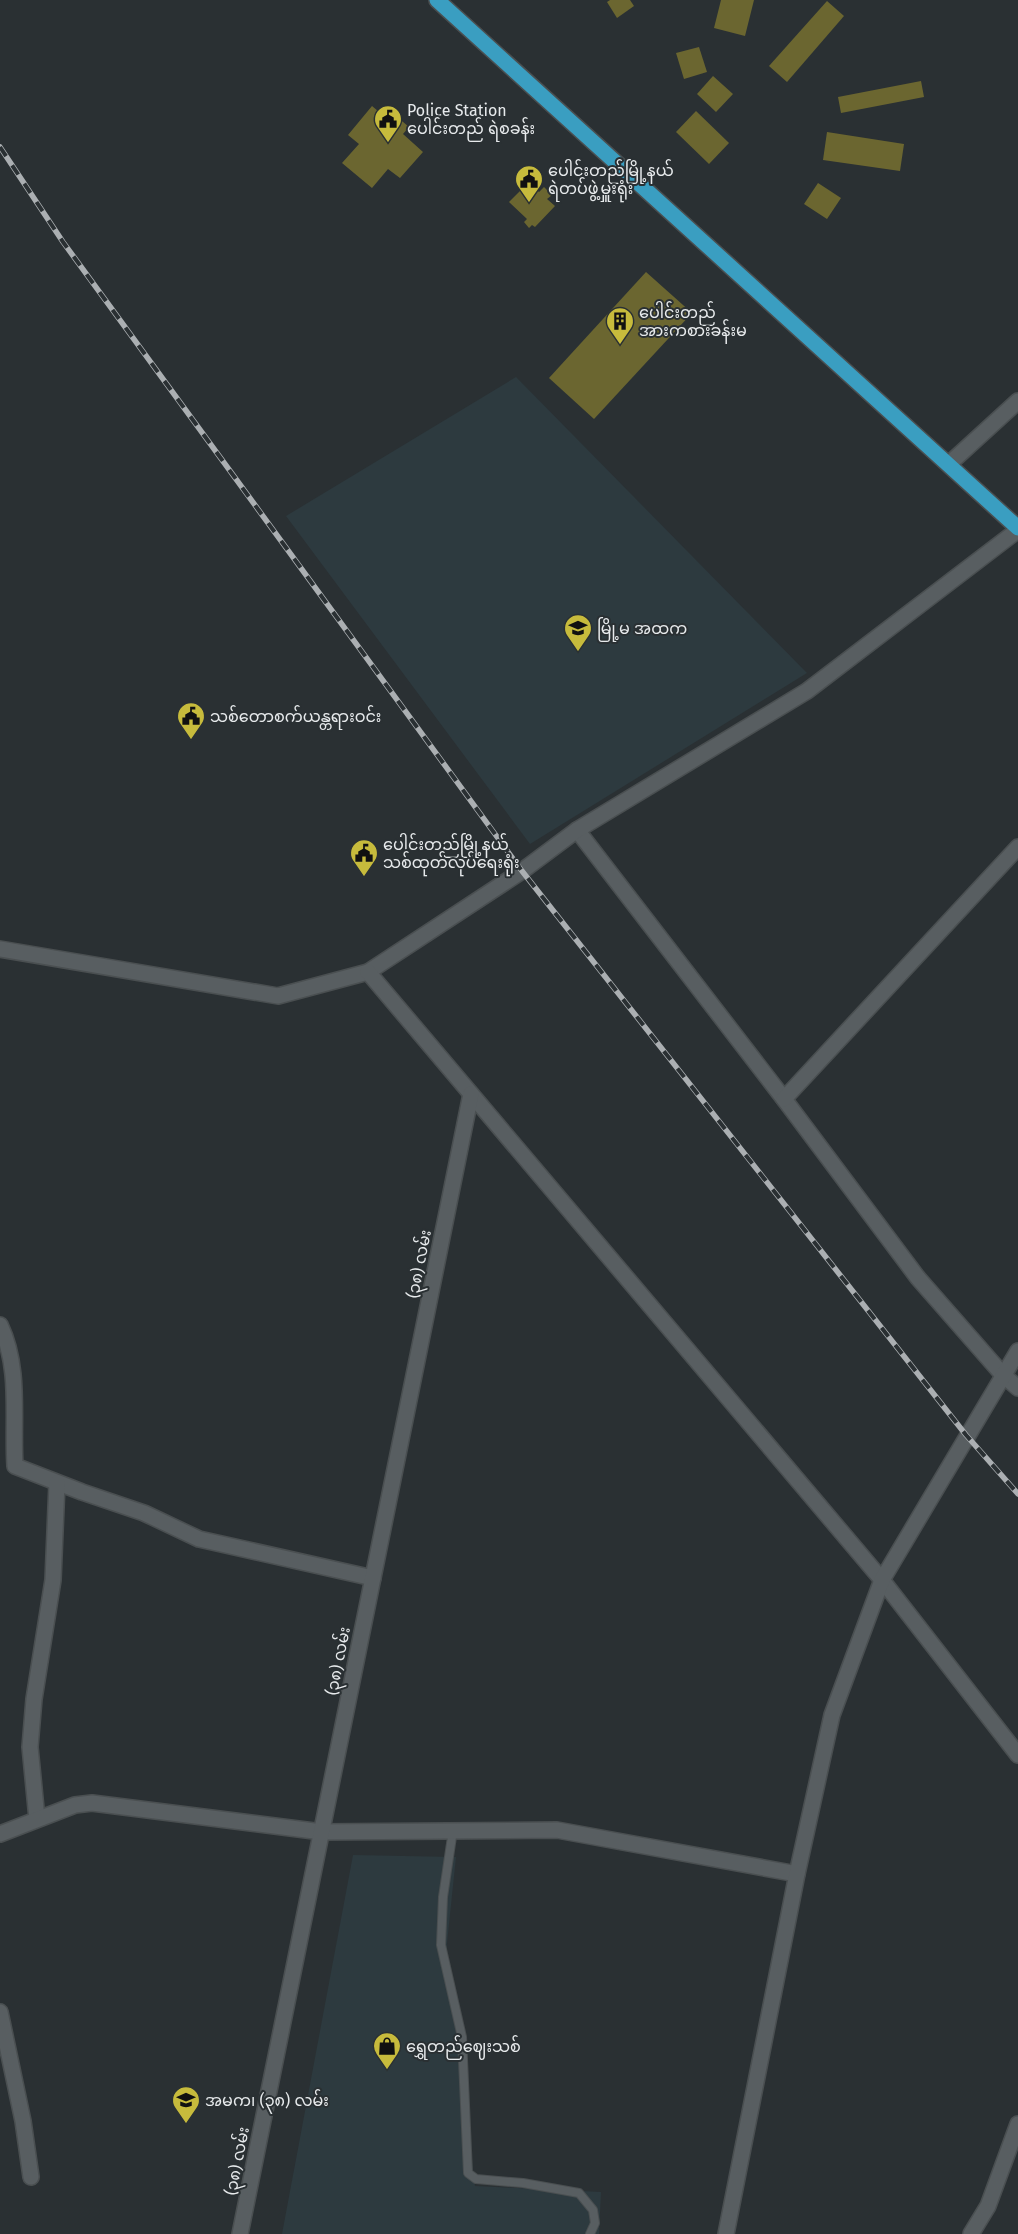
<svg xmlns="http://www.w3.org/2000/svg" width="1018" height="2234" font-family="'Fira Sans','Noto Sans Myanmar',sans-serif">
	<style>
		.built { fill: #2d3a3f }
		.building { fill: #6b6630 }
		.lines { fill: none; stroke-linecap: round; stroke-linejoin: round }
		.service-casing { stroke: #4a4f51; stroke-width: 10 }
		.minor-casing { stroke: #4a4f51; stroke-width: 18 }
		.tertiary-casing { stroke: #4a4f51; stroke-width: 18 }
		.trunk-casing { stroke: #4a4f51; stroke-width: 18 }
		.service { stroke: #585e61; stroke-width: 8 }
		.minor { stroke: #585e61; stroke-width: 15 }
		.tertiary { stroke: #585e61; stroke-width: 15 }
		.trunk { stroke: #3a9ec1; stroke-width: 15 }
		.rail-casing { stroke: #abafb2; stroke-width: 5.5 }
		.rail { stroke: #2a3033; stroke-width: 4; stroke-dasharray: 11; stroke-linecap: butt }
		.labels { text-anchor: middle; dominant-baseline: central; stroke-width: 4; stroke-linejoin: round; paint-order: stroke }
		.poi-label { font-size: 16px; fill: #e7eaec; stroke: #2a3033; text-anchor: start }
		.street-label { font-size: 16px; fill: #e7eaec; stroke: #2a3033 }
	</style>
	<rect width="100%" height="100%" fill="#2a3033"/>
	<!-- built -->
	<g class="built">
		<path d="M516,377L807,673L530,844L286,516Z"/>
		<path d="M353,1855L456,1857L446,1953L475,2186L601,2192L599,2234H282Z"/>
	</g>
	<!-- building -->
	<g class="building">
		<path d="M610,0H630L634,6L617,18L607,2Z"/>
		<path d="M721,0H754L745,36L714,28Z"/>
		<path d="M827,1L844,16L787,82L769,66Z"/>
		<path d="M699,47L707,72L684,79L676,53Z"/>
		<path d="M713,76L733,94L716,112L697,94Z"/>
		<path d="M921,81L924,97L841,113L838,97Z"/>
		<path d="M372,106L391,122L396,116L409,127L403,134L423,152L400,178L388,169L372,188L342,163L359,144L348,135Z"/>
		<path d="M696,111L729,143L709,164L676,132Z"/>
		<path d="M827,132L904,144L900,171L823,160Z"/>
		<path d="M529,182L539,192L544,187L552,195L547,199L555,206L535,227L532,225L529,228L524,222L527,219L509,202Z"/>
		<path d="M818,183L841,198L827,219L804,204Z"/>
		<path d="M646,272L692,313L594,419L549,378Z"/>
	</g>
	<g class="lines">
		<!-- service casing -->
		<g class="service-casing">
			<path id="service" d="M453,1830L443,1897L441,1945L462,2037L468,2173L476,2179L523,2183L579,2193L593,2210L595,2223L590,2234"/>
		</g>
		<!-- minor casing -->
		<g class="minor-casing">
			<g id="minor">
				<path d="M949,464L1018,401"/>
				<path d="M577,830L784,1099L918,1278L1003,1375L1018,1388"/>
				<path d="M0,949L278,996L368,972L522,871L577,830L807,691L1018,530"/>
				<path d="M368,972L882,1580L1018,1755"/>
				<path d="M784,1099L1018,847"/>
				<path d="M0,1325C21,1369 12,1419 15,1466L82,1492L144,1513L199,1539L373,1578"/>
				<path d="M37,1819L30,1747L34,1699L53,1580L57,1483"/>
				<path d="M0,1834L75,1805L92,1803L322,1832L557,1830L797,1874"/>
				<path d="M0,2012L23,2121L31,2177"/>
				<path d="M240,2234L471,1094"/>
				<path d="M971,2234L988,2206L1018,2124"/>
			</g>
		</g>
		<!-- tertiary casing -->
		<g class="tertiary-casing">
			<path id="tertiary" d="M726,2234L797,1874L832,1715L882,1580L1018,1351"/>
		</g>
		<!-- trunk casing -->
		<g class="trunk-casing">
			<path id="trunk" d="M437,0L1018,528"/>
		</g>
		<!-- service -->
		<use href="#service" class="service"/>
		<!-- minor -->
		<use href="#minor" class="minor"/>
		<!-- tertiary -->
		<use href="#tertiary" class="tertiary"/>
		<!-- trunk -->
		<use href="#trunk" class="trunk"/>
		<!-- rail casing -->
		<g class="rail-casing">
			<path id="rail" d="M0,147L63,242L522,871L966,1435L1018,1494"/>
		</g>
		<!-- rail -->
		<use href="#rail" class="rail"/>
	</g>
	<!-- icons -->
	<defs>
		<g id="civic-pin" transform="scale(1.4375)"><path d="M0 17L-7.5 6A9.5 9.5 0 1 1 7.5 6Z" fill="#c7bb3c" stroke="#2a3033"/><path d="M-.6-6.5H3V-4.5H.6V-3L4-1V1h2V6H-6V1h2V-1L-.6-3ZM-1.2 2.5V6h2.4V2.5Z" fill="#111"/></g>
		<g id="building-pin" transform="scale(1.4375)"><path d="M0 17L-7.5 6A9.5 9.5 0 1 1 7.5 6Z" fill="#c7bb3c" stroke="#2a3033"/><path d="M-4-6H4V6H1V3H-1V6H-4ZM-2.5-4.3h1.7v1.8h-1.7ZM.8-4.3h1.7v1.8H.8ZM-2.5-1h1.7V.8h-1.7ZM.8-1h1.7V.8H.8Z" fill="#111"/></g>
		<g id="school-pin" transform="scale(1.4375)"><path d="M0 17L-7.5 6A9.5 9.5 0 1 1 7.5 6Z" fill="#c7bb3c" stroke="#2a3033"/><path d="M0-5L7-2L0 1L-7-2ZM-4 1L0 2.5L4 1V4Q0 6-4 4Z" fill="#111"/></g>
		<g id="shop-pin" transform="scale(1.4375)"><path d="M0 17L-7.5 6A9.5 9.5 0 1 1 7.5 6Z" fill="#c7bb3c" stroke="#2a3033"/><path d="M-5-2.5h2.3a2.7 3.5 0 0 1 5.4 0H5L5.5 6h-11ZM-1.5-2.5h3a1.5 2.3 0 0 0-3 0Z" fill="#111"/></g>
	</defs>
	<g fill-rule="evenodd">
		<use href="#civic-pin" x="388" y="119"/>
		<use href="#civic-pin" x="529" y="179"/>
		<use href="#building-pin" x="620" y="321"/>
		<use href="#school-pin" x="578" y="628"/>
		<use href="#civic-pin" x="191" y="716"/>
		<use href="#civic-pin" x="364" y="853"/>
		<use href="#shop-pin" x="387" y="2046"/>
		<use href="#school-pin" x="186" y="2100"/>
	</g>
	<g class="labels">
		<!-- poi labels -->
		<g class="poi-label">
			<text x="407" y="110">Police Station<tspan x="407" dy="18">ပေါင်းတည် ရဲစခန်း</tspan></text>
			<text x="548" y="170">ပေါင်းတည်မြို့နယ်<tspan x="548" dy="18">ရဲတပ်ဖွဲ့မှူးရုံး</tspan></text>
			<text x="639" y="312">ပေါင်းတည်<tspan x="639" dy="18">အားကစားခန်းမ</tspan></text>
			<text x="597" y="628">မြို့မ အထက</text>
			<text x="210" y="716">သစ်တောစက်ယန္တရားဝင်း</text>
			<text x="383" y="844">ပေါင်းတည်မြို့နယ်<tspan x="383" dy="18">သစ်ထုတ်လုပ်ရေးရုံး</tspan></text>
			<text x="406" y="2046">ရွှေတည်ဈေးသစ်</text>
			<text x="205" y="2100">အမက၊ (၃၈) လမ်း</text>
		</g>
		<!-- street labels -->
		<g class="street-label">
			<text transform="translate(419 1264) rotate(-79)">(၃၈) လမ်း</text>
			<text transform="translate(338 1661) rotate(-79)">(၃၈) လမ်း</text>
			<text transform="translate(237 2161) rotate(-79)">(၃၈) လမ်း</text>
		</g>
	</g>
</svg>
